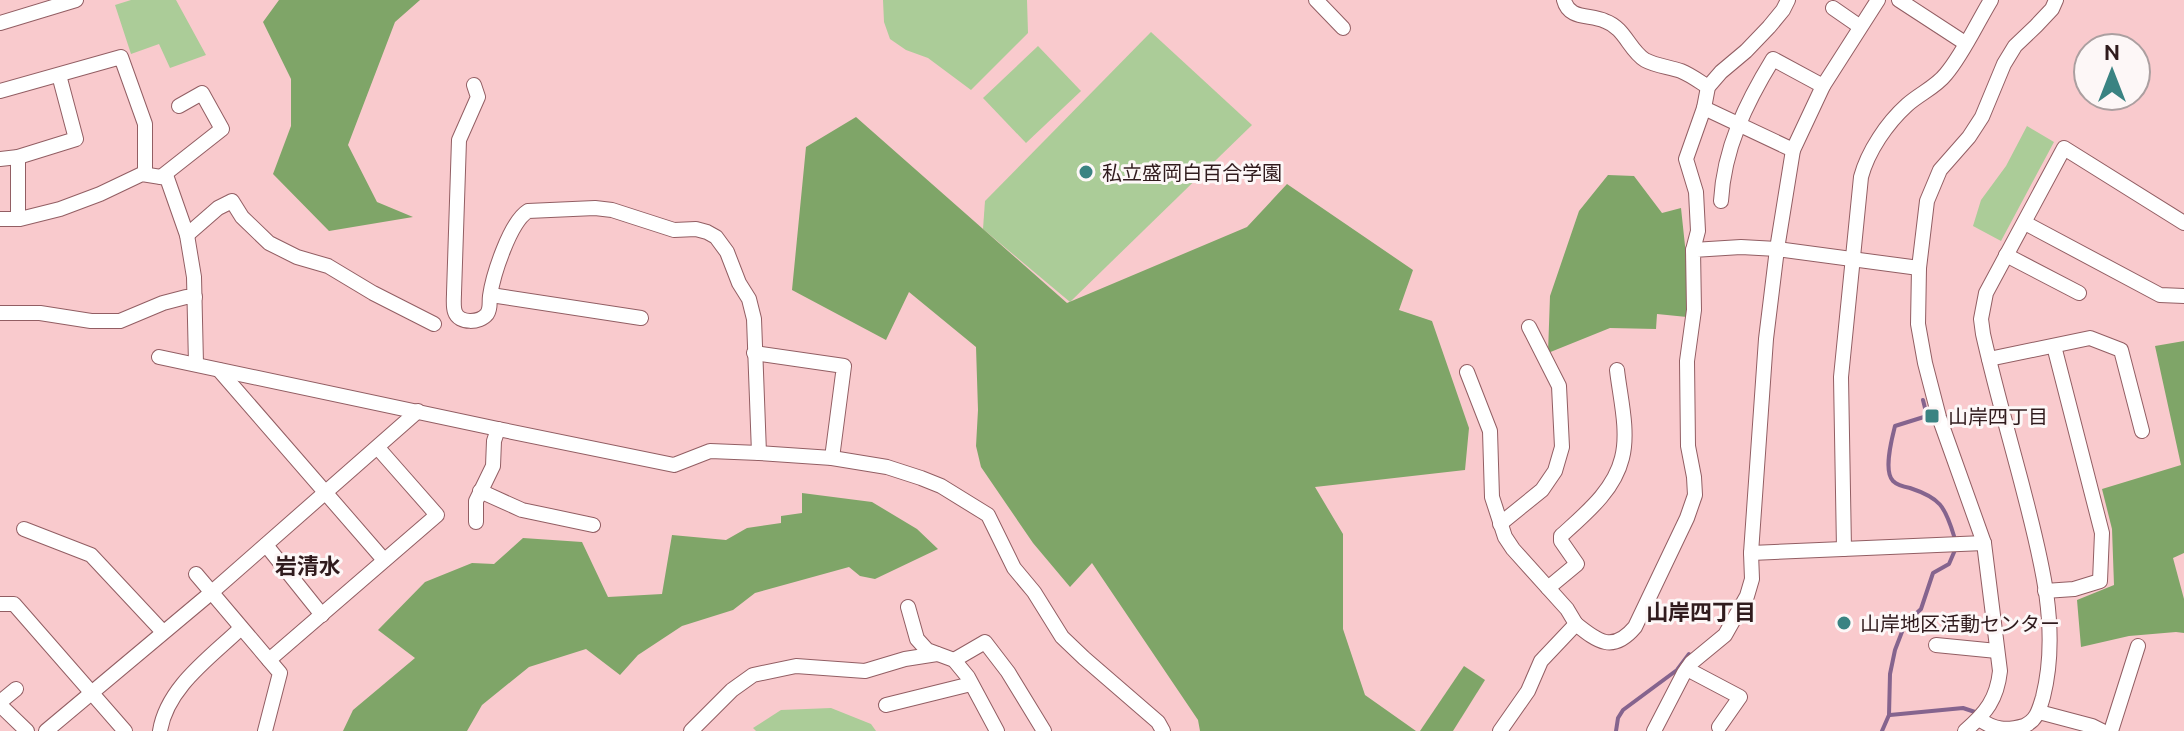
<svg xmlns="http://www.w3.org/2000/svg" width="2184" height="731" font-family="Ubuntu,'Noto Sans JP',sans-serif">
	<style>
		.green { fill: #abcc98 }
		.forest { fill: #7fa568 }
		.lines { fill: none; stroke-linecap: round; stroke-linejoin: round }
		.stream { stroke: #85648e; stroke-width: 4 }
		.street-casing { stroke: #925e63; stroke-width: 16 }
		.street { stroke: #fff; stroke-width: 14 }
		.poi-dot { fill: #3a8382; stroke: #fdf7f7; stroke-width: 3 }
		.labels { text-anchor: middle; dominant-baseline: central; stroke-width: 6; stroke-linejoin: round; paint-order: stroke }
		.poi-label { font-size: 20px; fill: #301b1d; stroke: #fdf7f7; text-anchor: start }
		.neighbourhood-label { font-size: 22px; font-weight: bold; fill: #301b1d; stroke: #fdf7f7 }
	</style>
	<rect width="100%" height="100%" fill="#f9cacd"/>
	<!-- green -->
	<g class="green">
		<path d="M131,0H176L206,55L170,68L159,44L131,54L115,5Z"/>
		<path d="M883,0H1027L1028,33L971,90L928,58L906,50L890,39L884,22Z"/>
		<path d="M1151,32L1252,125L1070,302L983,229L985,201Z"/>
		<path d="M1038,46L1081,91L1026,143L983,98Z"/>
		<path d="M2027,126L2054,142L2001,241L1973,226L1981,200L2006,166Z"/>
		<path d="M831,708L871,724L876,731H756L753,728L781,710Z"/>
	</g>
	<!-- forest -->
	<g class="forest">
		<path d="M279,0H420L395,22L348,145L377,202L413,217L329,231L273,174L291,126V79L263,22Z"/>
		<path d="M856,117L1067,303L1247,227L1287,184L1413,270L1399,310L1432,321L1469,428L1465,470L1315,487L1343,534V629L1365,695L1416,731H1200L1198,720L1092,563L1070,587L1033,543L981,467L976,446L978,410L976,347L909,292L886,340L792,290L806,147Z"/>
		<path d="M1608,175L1634,176L1662,213L1681,208L1686,255L1687,317L1657,314L1656,329L1610,328L1548,353L1550,296L1579,211Z"/>
		<path d="M2184,341V553L2173,558L2184,599V633L2176,632L2129,636L2081,647L2077,600L2114,585L2112,529L2102,489L2181,465L2155,346Z"/>
		<path d="M802,493L872,502L917,529L938,549L875,579L860,576L849,567L755,593L733,610L682,626L638,655L620,675L586,649L529,667L482,705L467,731H343L353,710L415,658L378,630L425,582L472,563L494,564L523,538L582,542L608,597L662,594L672,535L726,540L747,528L781,523V516L802,513Z"/>
		<path d="M1464,666L1485,680L1453,731H1420Z"/>
	</g>
	<g class="lines">
		<!-- stream -->
		<g class="stream">
			<path d="M1923,400L1927,416L1895,426C1892,438 1883,471 1893,481C1897,485 1905,487 1910,488C1940,498 1945,506 1954,536"/>
			<path d="M1890,715L1963,708L1975,712"/>
			<path d="M1616,731L1618,718L1623,710L1677,670L1689,654"/>
			<path d="M1882,731L1889,715L1890,674L1895,650L1905,624L1921,609L1933,573L1949,564L1955,550"/>
		</g>
		<!-- street casing -->
		<g class="street-casing">
			<g id="street">
				<path d="M1316,0L1343,28"/>
				<path d="M1564,0C1569,20 1590,14 1605,21C1625,28 1629,50 1645,60C1656,66 1670,67 1681,71C1691,75 1700,82 1708,87"/>
				<path d="M1899,0L1965,43"/>
				<path d="M1833,8L1859,26"/>
				<path d="M0,23L76,0"/>
				<path d="M474,85L478,97L459,140L454,293C454,298 453,307 455,312C459,324 480,323 487,314C491,308 489,303 490,296C493,275 510,222 528,211L595,208L612,210L674,230L696,229L707,232L716,237L727,252L739,283L749,299L754,319L759,453"/>
				<path d="M0,91L121,57L145,124V174"/>
				<path d="M1704,108L1793,150"/>
				<path d="M18,157V219"/>
				<path d="M0,159L18,157L76,139L59,75"/>
				<path d="M161,177L222,129L202,93L179,106"/>
				<path d="M1721,201C1724,148 1746,103 1773,59L1823,86"/>
				<path d="M0,219H20L60,209L100,194L142,174L167,178L187,235L194,277L196,364"/>
				<path d="M2025,223L2160,295L2184,296"/>
				<path d="M187,235L218,208L232,201L242,217L269,243L297,257L328,266L373,293L434,324"/>
				<path d="M1693,250L1698,231L1696,192L1686,159L1704,108L1708,87L1721,72L1746,51L1769,27L1783,10L1788,0"/>
				<path d="M2006,255L2079,293"/>
				<path d="M491,295L641,318"/>
				<path d="M0,313H40L91,321H120L163,303L186,297H195"/>
				<path d="M754,353L844,366L832,458"/>
				<path d="M159,357L498,429L674,465L710,451L759,453L832,458L887,467L921,478L941,486L988,515L1014,568L1034,592L1062,637L1084,658L1158,722L1163,731"/>
				<path d="M1989,359L2090,338L2121,350L2142,431"/>
				<path d="M219,370L384,560"/>
				<path d="M1467,372L1490,431L1492,497L1505,537L1513,549L1567,609L1576,624"/>
				<path d="M480,491L522,510L593,525"/>
				<path d="M476,522V501L493,466L494,441L498,429"/>
				<path d="M1500,524L1542,490L1555,471L1562,447L1559,386L1529,327"/>
				<path d="M24,529L91,555L163,632"/>
				<path d="M266,545L322,615"/>
				<path d="M1844,549L1841,377L1861,177C1868,151 1887,123 1907,105C1919,94 1936,87 1946,74C1963,54 1977,23 1991,0"/>
				<path d="M1751,553L1984,543"/>
				<path d="M196,574L280,673L265,731"/>
				<path d="M1548,588L1577,564L1561,541V536C1585,514 1614,491 1622,458C1629,431 1620,397 1617,370"/>
				<path d="M2045,591L2074,589L2100,581L2102,533L2054,346"/>
				<path d="M0,604H14L125,731"/>
				<path d="M908,607L917,639L927,650L954,660L968,677L997,731"/>
				<path d="M1936,645L1997,651"/>
				<path d="M269,660L437,515L378,448"/>
				<path d="M954,660L985,642L1008,672L1044,731"/>
				<path d="M1687,669L1740,697L1719,727"/>
				<path d="M0,702L16,689"/>
				<path d="M0,705L27,731"/>
				<path d="M886,705L971,684"/>
				<path d="M2039,712L2092,726L2102,731"/>
				<path d="M1979,719C1995,730 2006,731 2024,726C2037,720 2039,710 2043,697C2061,626 2039,551 2021,481C2008,432 1994,383 1983,334L1981,319L1986,293L2064,148L2184,223"/>
				<path d="M46,731L212,592L418,411"/>
				<path d="M160,731C167,687 211,657 241,628"/>
				<path d="M691,731L732,690L753,675L796,666L865,671L905,659L937,654"/>
				<path d="M1500,731L1528,691L1541,661L1576,624C1598,642 1613,653 1635,627L1687,518L1695,495L1694,477L1688,446L1687,361L1694,310L1693,250L1741,247L1777,249L1919,268"/>
				<path d="M1654,731L1684,673L1691,663L1725,635L1747,596L1752,579L1751,553L1766,339L1777,249L1793,150L1823,86L1878,0"/>
				<path d="M1965,731C1986,713 1997,699 2000,671L1984,543L1939,417L1925,363L1918,324L1919,268L1927,201L1940,170L1969,137L1982,117L2004,64L2015,46L2036,26L2052,9L2056,0"/>
				<path d="M2111,731L2138,646"/>
			</g>
		</g>
		<!-- street -->
		<use href="#street" class="street"/>
	</g>
	<!-- markers -->
	<g class="poi-dot">
		<circle cx="1086" cy="172" r="8"/>
		<rect x="1924" y="408" width="16" height="16" rx="4"/>
		<circle cx="1844" cy="623" r="8"/>
	</g>
	<g class="labels">
		<!-- poi labels -->
		<g class="poi-label">
			<text x="1102" y="172">私立盛岡白百合学園</text>
			<text x="1948" y="416">山岸四丁目</text>
			<text x="1860" y="623">山岸地区活動センター</text>
		</g>
		<!-- neighbourhood labels -->
		<g class="neighbourhood-label">
			<text x="308" y="565">岩清水</text>
			<text x="1701" y="611">山岸四丁目</text>
		</g>
	</g>
	<!-- north arrow -->
	<g transform="translate(2112 72)"><circle r="38" fill="#fdf7f7" stroke="#ab9fa0" stroke-width="2"/>
	<path d="M0-6L14 30L0 20L-14 30Z" fill="#3a8382"/>
	<text y="-12" font-size="22" font-weight="bold" text-anchor="middle" fill="#301b1d">N</text>
	</g>
</svg>
